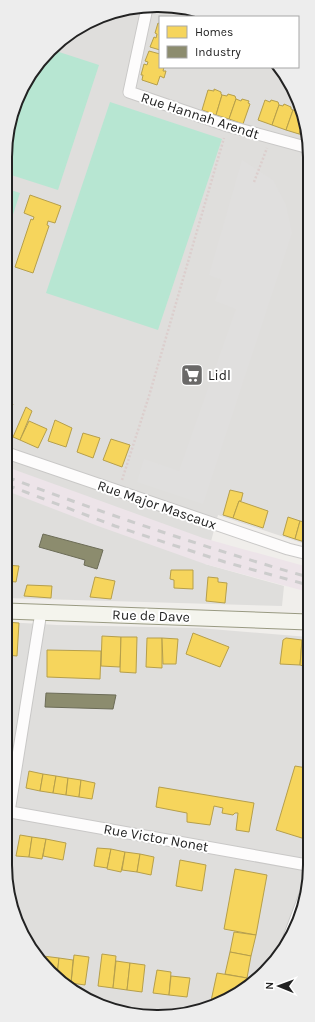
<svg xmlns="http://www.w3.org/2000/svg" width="315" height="1022" font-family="Karla,sans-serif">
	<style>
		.residential { fill: #dfdedc }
		.industrial { fill: #ede4e9 }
		.pitch { fill: #b7e6d2 }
		.parking { fill: #e0dfde }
		.homes { fill: #f6d55c; stroke: #b69f4b }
		.industry { fill: #8c8c6e; stroke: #6c6c57 }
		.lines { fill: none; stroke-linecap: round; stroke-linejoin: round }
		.minor-casing { stroke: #c9c8c7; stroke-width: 13 }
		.secondary-casing { stroke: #999a82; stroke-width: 17 }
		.path { stroke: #dccecd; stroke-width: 2.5; stroke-dasharray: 2 2; stroke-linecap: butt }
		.minor { stroke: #fdfcfc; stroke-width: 11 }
		.secondary { stroke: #f4f4ed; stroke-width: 15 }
		.rail { stroke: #ccc; stroke-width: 3; stroke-dasharray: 8 8; stroke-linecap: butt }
		.labels { text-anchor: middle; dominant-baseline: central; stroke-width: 4; stroke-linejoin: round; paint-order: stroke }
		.street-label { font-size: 14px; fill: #222; stroke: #fff }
		.poi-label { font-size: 14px; fill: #222; stroke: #fff; text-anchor: start }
		.rim { fill: none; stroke: #222; stroke-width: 2 }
	</style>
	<rect width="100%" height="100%" fill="#f0eeeb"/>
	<!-- residential -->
	<g class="residential">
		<path d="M128,8H187L211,17H160V67H279L294,90L309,137L308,545L218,515L205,564L284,586L282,606L6,598L8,128L31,73L73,31Z"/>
		<path d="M6,622L57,625L199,628L308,637L307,894L284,949L242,991L197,1012L138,1016L90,1001L43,965L17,923L5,864Z"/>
	</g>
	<!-- industrial -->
	<path class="industrial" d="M7,467L203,538L308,567V592L205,564L98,526L7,491Z"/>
	<!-- pitch -->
	<g class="pitch">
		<path d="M53,50L99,65L58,190L8,174V128L31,73Z"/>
		<path d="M110,102L222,139L158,330L46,293Z"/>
		<path d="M8,189L20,193L8,230Z"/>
	</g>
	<!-- parking -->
	<path class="parking" d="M242,160L273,180L286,205L292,233L203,504L137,482L144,459L179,471L236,309L215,301L222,280L209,275Z"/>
	<!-- homes -->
	<g class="homes">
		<path d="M158,23L160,24V50L150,47L154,37L156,38L157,34L155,33Z"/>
		<path d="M149,51L160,54V67H164L163,71H166L164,78L160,76L157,85L142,80L143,75H141L144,64L147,65L148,62L145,61Z"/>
		<path d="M214,89L221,92V94L222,95L216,115L202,110L208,90L214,91Z"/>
		<path d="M228,94L235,96L236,99L229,119L216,115L222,95L227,96Z"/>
		<path d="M236,99L241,101L242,99L249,101L248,103L250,104L243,124L229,119Z"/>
		<path d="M265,100L270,102L271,100L278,102L279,105L272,125L258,120Z"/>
		<path d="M284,104L291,107V109L293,110L286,130L272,125L279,105L283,106Z"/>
		<path d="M298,109L300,110L304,121L299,134L286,130L293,110L297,111Z"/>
		<path d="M304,121L309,137L299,134Z"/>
		<path d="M30,195L61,206L55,223L48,221L47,225L49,226L33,273L15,267L31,219L33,220L34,217L24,213Z"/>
		<path d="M7,402L13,404L7,418Z"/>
		<path d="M26,407L32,411L20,440L13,437Z"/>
		<path d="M55,420L72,428L66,447L48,441Z"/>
		<path d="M29,421L47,429L38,448L20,440Z"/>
		<path d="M83,433L100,438L93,458L77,452Z"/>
		<path d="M111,439L130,445L122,467L103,460Z"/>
		<path d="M230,490L243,493L241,501H239L233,518L223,515Z"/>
		<path d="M239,501L268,511L263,528L233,518Z"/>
		<path d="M288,517L300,521L295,539L283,535Z"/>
		<path d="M300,521L308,523V543L295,539Z"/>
		<path d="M6,565L19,566L16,582L6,581Z"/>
		<path d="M171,570H193V589L174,588V580L170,579Z"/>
		<path d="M95,577L115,581L111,599L90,597Z"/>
		<path d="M208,577L218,578V582L227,583L225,603L206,601Z"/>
		<path d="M27,585L52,586L51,598L24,596Z"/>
		<path d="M6,622L19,623L17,656L6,655Z"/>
		<path d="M193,633L229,647L220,667L186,654Z"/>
		<path d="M102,636L121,637L120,667L101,666Z"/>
		<path d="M121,637H137L136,673L120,672Z"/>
		<path d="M147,638H162V668L146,667Z"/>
		<path d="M162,638L178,639L176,664H163Z"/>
		<path d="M286,638L302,640L300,665L280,664L283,640Z"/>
		<path d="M302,640H308L306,667L300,665Z"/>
		<path d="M47,650L101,651L100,679L47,677Z"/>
		<path d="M295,766L307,768V832L305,839L276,830Z"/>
		<path d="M29,771L43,774L40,791L26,788Z"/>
		<path d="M43,774L56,776L53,793L40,791Z"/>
		<path d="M56,776L68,778L66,795L53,793Z"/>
		<path d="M68,778L81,780L79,797L66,795Z"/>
		<path d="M81,780L95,783L92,799L79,797Z"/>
		<path d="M159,787L254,803L249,832L236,830L238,813H235L233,815L222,813L223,808L214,806L210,825L187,822V813L156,807Z"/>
		<path d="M20,835L32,837L29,857L16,856Z"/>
		<path d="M32,837L46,839L42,859L29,857Z"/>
		<path d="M46,839L66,843L63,860L43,856Z"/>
		<path d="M97,848L111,849L107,868L94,866Z"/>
		<path d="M111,849L125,852L121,872L107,869Z"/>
		<path d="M125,852L140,854L137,872L122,870Z"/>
		<path d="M140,854L154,857L151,875L137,872Z"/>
		<path d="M180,860L206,865L202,891L176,886Z"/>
		<path d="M235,869L267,875L256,935L224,929Z"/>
		<path d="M234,932L256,935L251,956L230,952Z"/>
		<path d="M230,952L251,956L247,978L225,974Z"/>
		<path d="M102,954L116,956L113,988L98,986Z"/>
		<path d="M74,955L89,957L85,985L71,983Z"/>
		<path d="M43,956L59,958L57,976L43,965Z"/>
		<path d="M59,958L73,960L71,983L65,982L57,976Z"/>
		<path d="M116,961L130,963L127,990L113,988Z"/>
		<path d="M130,963L145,965L142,992L127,990Z"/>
		<path d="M157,970L171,972L169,995L153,993Z"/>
		<path d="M217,973L247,978L245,989L218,1002L211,1001Z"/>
		<path d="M171,976L190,978L187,997L169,995Z"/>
	</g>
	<!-- industry -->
	<g class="industry">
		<path d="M43,534L103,550L97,569L84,565L85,560L39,547Z"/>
		<path d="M46,693L116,695L113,709L45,707Z"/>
	</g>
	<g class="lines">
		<!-- minor casing -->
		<g class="minor-casing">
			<g id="minor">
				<path d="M147,8L129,92L228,126L309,148"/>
				<path d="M7,453L288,549L308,554"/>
				<path d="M5,811L307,865"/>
				<path d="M9,812L41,612"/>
				<path d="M289,937L307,889"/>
			</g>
		</g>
		<!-- secondary casing -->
		<g class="secondary-casing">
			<path id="secondary" d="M6,611L308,622"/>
		</g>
		<!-- path -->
		<g class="path">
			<path d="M254,182L267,148"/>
			<path d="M122,480L149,396L224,138"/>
			<path d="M5,842L8,822"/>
		</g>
		<!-- minor -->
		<use href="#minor" class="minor"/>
		<!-- secondary -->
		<use href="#secondary" class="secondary"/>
		<!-- rail -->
		<g class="rail">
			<path d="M7,477C106,514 206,548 308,577"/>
			<path d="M7,485L115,526L225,562L308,585"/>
		</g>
	</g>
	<!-- icons -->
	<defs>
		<g id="supermarket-square" transform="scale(1.15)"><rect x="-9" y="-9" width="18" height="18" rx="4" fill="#6a6968" stroke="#fff"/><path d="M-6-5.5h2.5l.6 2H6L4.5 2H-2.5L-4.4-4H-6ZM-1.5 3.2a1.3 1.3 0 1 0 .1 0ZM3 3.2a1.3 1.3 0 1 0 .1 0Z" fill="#fff"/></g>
	</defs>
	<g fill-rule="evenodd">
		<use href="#supermarket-square" x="192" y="375"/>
	</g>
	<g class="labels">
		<!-- street labels -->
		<g class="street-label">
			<text transform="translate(200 116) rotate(18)">Rue Hannah Arendt</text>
			<text transform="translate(157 505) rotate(19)">Rue Major Mascaux</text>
			<text transform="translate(151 616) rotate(2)">Rue de Dave</text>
			<text transform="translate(156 838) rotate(10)">Rue Victor Nonet</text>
		</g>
		<!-- poi labels -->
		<g class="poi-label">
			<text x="208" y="375">Lidl</text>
		</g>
	</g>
	<!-- crop -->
	<path d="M0 0H315V1022H0ZM157 12H158A145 145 0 0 1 303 157V865A145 145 0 0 1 158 1010H157A145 145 0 0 1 12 865V157A145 145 0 0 1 157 12Z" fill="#ededed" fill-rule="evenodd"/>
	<path class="rim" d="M157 12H158A145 145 0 0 1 303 157V865A145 145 0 0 1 158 1010H157A145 145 0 0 1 12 865V157A145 145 0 0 1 157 12Z"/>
	<!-- legend -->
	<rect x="159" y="16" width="140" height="52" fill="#ffffff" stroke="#a7a7a7"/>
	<rect x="167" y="26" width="20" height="12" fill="#f6d55c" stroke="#a7a7a7"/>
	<text x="195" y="36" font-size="12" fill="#222222">Homes</text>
	<rect x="167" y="46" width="20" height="12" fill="#8c8c6e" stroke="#a7a7a7"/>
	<text x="195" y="56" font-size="12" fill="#222222">Industry</text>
	<!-- north arrow -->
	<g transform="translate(279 986) rotate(271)" stroke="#ffffff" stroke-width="3" paint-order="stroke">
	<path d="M0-3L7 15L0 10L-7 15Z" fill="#222222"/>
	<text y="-6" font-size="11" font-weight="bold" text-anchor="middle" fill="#222222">N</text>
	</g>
</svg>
